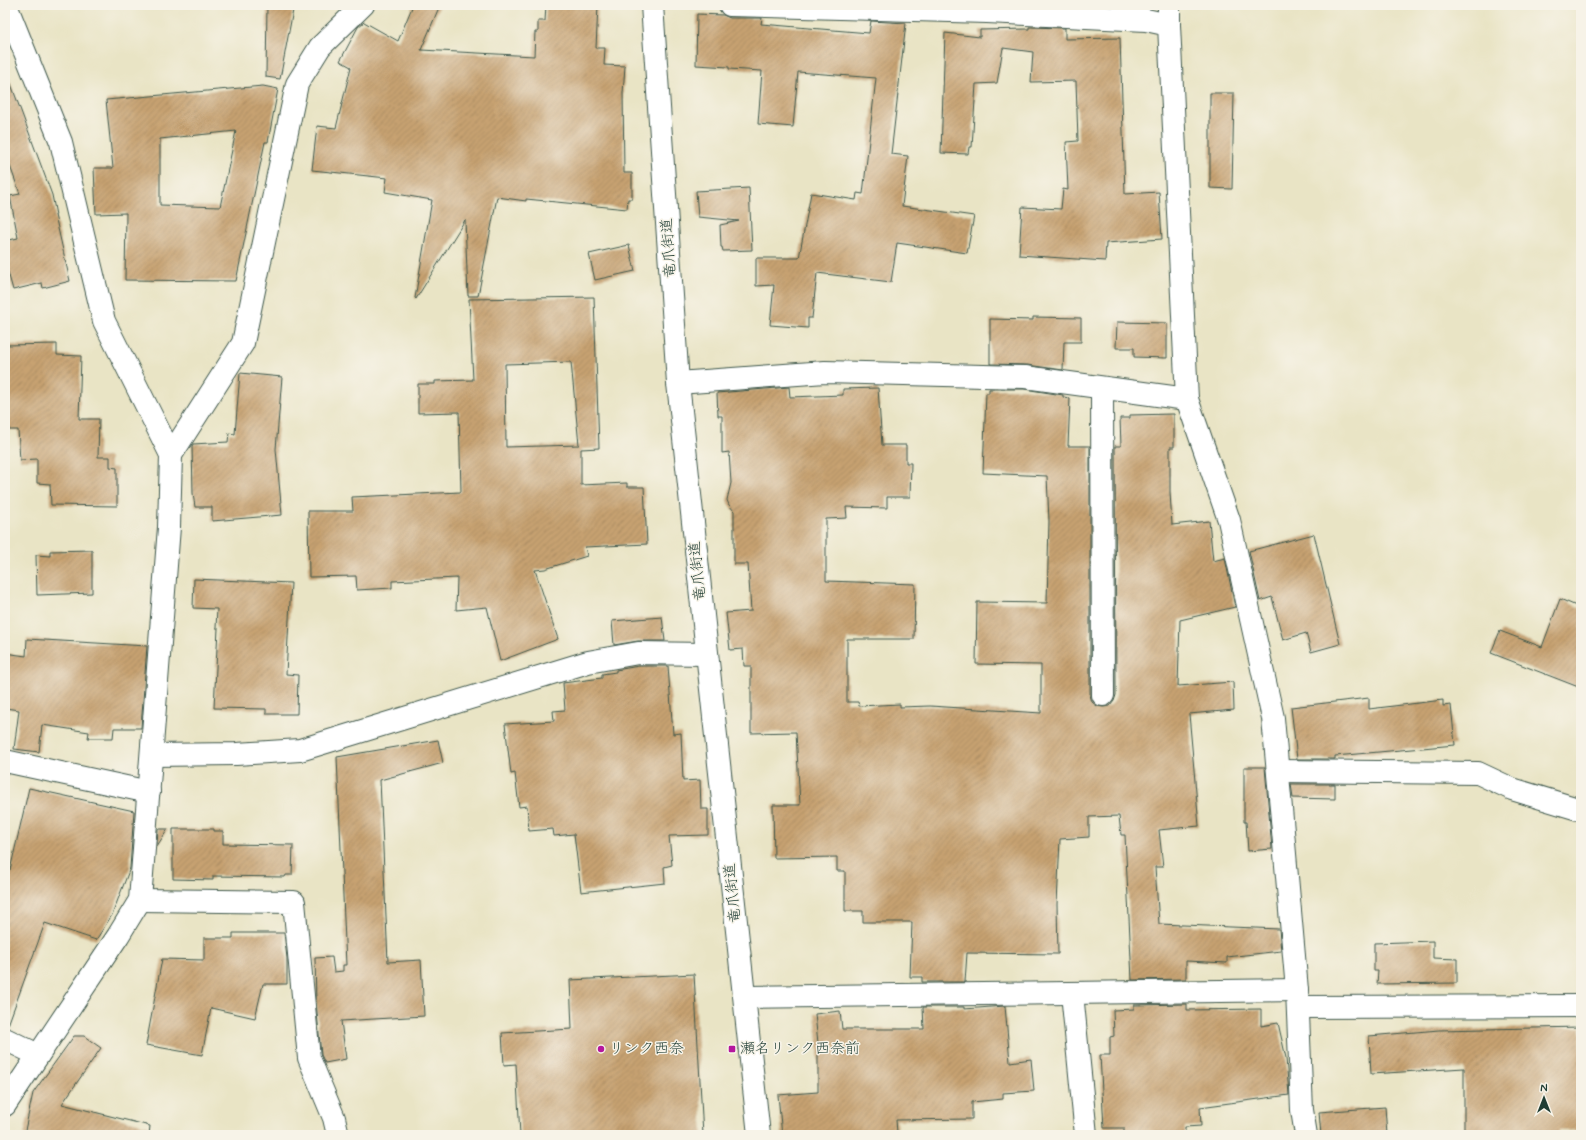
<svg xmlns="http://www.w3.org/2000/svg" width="1586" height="1140" font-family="Mynerve,'Klee One',sans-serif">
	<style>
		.building { fill: url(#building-hatch); fill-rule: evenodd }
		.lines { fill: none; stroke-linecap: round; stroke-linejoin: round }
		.minor-casing { stroke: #3d564a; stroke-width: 24 }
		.secondary-casing { stroke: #3d564a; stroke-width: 24 }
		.minor { stroke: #fff; stroke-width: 22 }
		.secondary { stroke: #fff; stroke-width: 22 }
		.poi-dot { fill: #b5179e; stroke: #f7f3e8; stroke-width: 1.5 }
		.labels { text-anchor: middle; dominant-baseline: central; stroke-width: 3; stroke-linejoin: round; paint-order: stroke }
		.street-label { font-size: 15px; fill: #1f3d34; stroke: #f7f3e8 }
		.poi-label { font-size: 15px; fill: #1f3d34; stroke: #f7f3e8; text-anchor: start }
	</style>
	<defs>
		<pattern id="building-hatch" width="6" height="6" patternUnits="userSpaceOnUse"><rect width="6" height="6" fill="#c7a271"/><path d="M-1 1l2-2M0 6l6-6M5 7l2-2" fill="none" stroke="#a1855e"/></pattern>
	</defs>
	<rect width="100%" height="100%" fill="#f7f3e8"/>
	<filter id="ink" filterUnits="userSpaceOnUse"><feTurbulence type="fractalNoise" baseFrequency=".025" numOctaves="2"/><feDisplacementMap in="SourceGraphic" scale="8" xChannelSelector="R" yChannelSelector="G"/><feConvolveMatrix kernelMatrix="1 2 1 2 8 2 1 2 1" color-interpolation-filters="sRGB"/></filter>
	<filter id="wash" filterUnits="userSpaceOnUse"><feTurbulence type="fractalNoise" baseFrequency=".012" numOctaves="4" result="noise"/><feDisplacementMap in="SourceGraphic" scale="16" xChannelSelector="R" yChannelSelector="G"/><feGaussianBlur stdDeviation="0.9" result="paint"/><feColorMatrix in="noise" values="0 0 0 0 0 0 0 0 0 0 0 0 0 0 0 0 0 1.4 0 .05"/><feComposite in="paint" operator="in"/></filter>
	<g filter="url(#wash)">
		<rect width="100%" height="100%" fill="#e9e4c5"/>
		<g id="blocks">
			<!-- building -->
			<g class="building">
				<path d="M267,5H294L280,79L266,77Z"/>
				<path d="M413,5H440L421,50L534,56L535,32H538V21H545L546,5H598L596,48H605L604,65L625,66L623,93L624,173H632V199H628L627,209L526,199V201L497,197L478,296H468L465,220L416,299L415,298L432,200L385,192L387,178L312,170L317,126L336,128L351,67L340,61L358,27L364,22L398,41Z"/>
				<path d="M697,14L723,15L730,18H762L761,24L869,33L871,21L906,23L891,154L908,156L902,206L974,216L967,253L897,243L891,282L817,273L812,318H808V328L770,325L774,285L756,286V258H799L811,193L856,200L857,193L863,194L876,78L798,72L793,127L758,124L762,71L729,69V67L696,65Z"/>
				<path d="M1029,27L1065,28V39L1120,38L1125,194L1159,192L1162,239L1106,243L1105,261L1019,255L1022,207L1061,209L1063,189L1068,190L1066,142L1078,141L1076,81L1031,82L1033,52L1003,48L997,83L976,84L972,147H969L968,154L941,153L945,33L980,37V30L1029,29Z"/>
				<path d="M5,76H8L52,195L56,215H55L70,281L43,288L42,283L13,290L8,272H5V241L18,238L10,196L20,194L5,152Z"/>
				<path d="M263,86L278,89L268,142H265L236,281L125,280L126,213L96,214L94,168H113L106,100ZM236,131L220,207L160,205V139Z"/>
				<path d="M1210,93H1234L1232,189L1210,188Z"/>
				<path d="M749,188L752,250L723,251L722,247H721L720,225L739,221L698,217L696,191Z"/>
				<path d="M629,245L635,271L595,280L589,254Z"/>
				<path d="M594,297L599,448L581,449V485L627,483V487H644L647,544L585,547L587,556L545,569L535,570L558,639L500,661L487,607L456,610L457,578L392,581V588L357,590L356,576L309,577L308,511H353L352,497L461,492L459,412L418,413V384H435V381L473,380L469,299ZM571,362L579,445L506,447L505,364Z"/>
				<path d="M1033,317L1081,318V342H1064L1063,370L1027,365L990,364V319L1033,320Z"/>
				<path d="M1117,322L1167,323V358L1134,357V348H1116Z"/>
				<path d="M57,344V355L81,356L79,419H99L98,457H110V467L117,468V506L51,505L50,484L37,483V459L20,460L18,430H9L7,386L5,387V345Z"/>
				<path d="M240,373L282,377L276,449L282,515L212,521V507H195L193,493L192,446L193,444L228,442L229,433L235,434Z"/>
				<path d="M789,387L790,397L843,395V389L878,388L882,445H906V463H911L910,497H887V508L846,507L847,518L826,519V581L915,584L914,639H847V702H858L859,706L900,704V707L930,706L1041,713V665L976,664L977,602L1047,603L1049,521L1047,476L983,473L986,393H989V389H1024L1063,395V397L1070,398L1068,446H1090V695L1092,702L1097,706L1103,707L1110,706L1114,701L1116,695L1115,446H1121L1120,418H1130V415L1174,414V447H1170V492L1172,525L1209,521L1213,561L1225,558L1235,607L1180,620L1178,686L1233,682L1234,710L1189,714L1199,826L1159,830L1163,867H1155L1159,924L1279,929L1281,951L1227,957V963L1186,961V979L1132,980L1125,835H1121L1119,816L1089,817V837L1060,839L1057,904L1058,954L967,953L965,982H922V977H910L912,922H863V911H845V871H837V857L774,858L773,805H800L796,732L751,733V666H744L743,649L730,650L726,613L751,611L748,564H734V511L729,505L727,500L731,483L729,452L722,453V416H718L717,393Z"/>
				<path d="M1314,534L1340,644L1311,652L1306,633L1283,640L1272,597L1260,601L1249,551Z"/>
				<path d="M92,550V593L37,595L36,555L50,556V551Z"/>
				<path d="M194,579L291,583L286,674L298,675L297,714H266V709L214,708L218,628H216L217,609L193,608Z"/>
				<path d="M1560,599L1581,608V688L1491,653L1500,631L1542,647Z"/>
				<path d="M662,617L665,641H638L614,645L612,621Z"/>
				<path d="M27,639L147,646L141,728H114L113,738H88L89,732L42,725L39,752L14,749L19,710L5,708V653L26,656Z"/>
				<path d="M639,666H668L673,734L681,733L683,781L700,780L701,809H708V835L669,836L672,865L664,867L665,883L581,892L574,834L554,836L553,829L529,831L527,806L519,807L515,773L511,774L505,724L554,721L553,711L565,710L563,683L602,678V674L616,672V670Z"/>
				<path d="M1369,698V709L1443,700V706L1451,705L1455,745L1335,756V759H1297L1291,707Z"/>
				<path d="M438,740L443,763L380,780L388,962L421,960L424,1016L341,1021L346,1059L325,1063L321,1055L316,1002L315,958L332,957L334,972L343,971V965H346L337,757Z"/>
				<path d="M1244,767H1265L1272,849L1248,851L1246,822H1244Z"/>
				<path d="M1291,784H1335V799L1293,798Z"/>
				<path d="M29,788L134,811L130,868L112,915L96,940L45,923L8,1025H5V868L10,870Z"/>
				<path d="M158,829H168L157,846Z"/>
				<path d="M173,829H214V831H223V844L293,845L292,875H286L285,877L213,876V880L173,879Z"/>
				<path d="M233,933H284L287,958V984H263L255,1018L211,1008L202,1055L146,1045L162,959L204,960V938H233Z"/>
				<path d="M1433,941V958L1457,959V983L1377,984L1378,971H1374V943Z"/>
				<path d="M694,974L703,1135H520L516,1064L504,1065L502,1033L572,1029L570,980Z"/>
				<path d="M1187,1004V1010L1261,1009V1026L1278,1023L1286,1058L1289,1095L1200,1107L1201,1126L1185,1127V1135H1124V1128H1104L1100,1055H1110V1037L1114,1036L1113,1010L1134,1009V1005Z"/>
				<path d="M1005,1006L1010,1062L1031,1059L1034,1091L1003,1093V1099L972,1102V1119L896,1120L897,1133L866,1135H782L778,1095L818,1092V1043L815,1014L840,1011L842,1029H924L923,1007H964V1009Z"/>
				<path d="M1581,1027V1130L1559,1131V1135H1464V1068L1371,1074L1369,1036L1439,1030Z"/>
				<path d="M74,1036H84L101,1048L62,1104L150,1126L149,1135H24L33,1093Z"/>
				<path d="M1385,1107L1387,1135H1321L1319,1112Z"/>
			</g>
		</g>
	</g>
	<g filter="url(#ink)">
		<use href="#blocks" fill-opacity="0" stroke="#3d564a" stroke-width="1"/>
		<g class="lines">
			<!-- minor casing -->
			<g class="minor-casing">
				<g id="minor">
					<path d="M730,5L987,12L1146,20L1169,25L1187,399L1229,520L1273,718L1297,990L1302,1110L1306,1135"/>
					<path d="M1169,25V5"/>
					<path d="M678,383L825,372L1025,377L1187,399"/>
					<path d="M1102,388L1103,695"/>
					<path d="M171,455L243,343L297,84L320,47L363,5"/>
					<path d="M152,755L236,754L300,750L588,662L638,653L706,654"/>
					<path d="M5,761L149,792"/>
					<path d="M1278,771L1478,773L1512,789L1581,810"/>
					<path d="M140,900L294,902L309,1058L334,1118L338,1135"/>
					<path d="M1072,993L1086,1135"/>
					<path d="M745,997L1297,990"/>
					<path d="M1298,1007L1581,1006"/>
					<path d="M5,1039L38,1055"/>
					<path d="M5,1105L118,936L140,900L169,527L171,455L104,321L61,142L6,5"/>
				</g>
			</g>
			<!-- secondary casing -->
			<g class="secondary-casing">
				<path id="secondary" d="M652,5L678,383L759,1135"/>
			</g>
			<!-- minor -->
			<use href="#minor" class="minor"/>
			<!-- secondary -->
			<use href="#secondary" class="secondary"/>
		</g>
	</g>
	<!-- markers -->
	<g class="poi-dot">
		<circle cx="601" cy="1049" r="4"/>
		<rect x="728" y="1045" width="8" height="8" rx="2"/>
	</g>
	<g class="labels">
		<!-- street labels -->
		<g class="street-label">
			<text transform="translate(669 248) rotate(-94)">竜爪街道</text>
			<text transform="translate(698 571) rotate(-96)">竜爪街道</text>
			<text transform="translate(733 893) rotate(-96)">竜爪街道</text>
		</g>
		<!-- poi labels -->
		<g class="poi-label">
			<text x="609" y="1049">リンク西奈</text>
			<text x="740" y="1049">瀬名リンク西奈前</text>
		</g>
	</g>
	<!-- margin -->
	<rect width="1586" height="1140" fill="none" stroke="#f7f3e8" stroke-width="20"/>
	<!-- north arrow -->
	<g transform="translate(1544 1098)" stroke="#f7f3e8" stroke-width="3" paint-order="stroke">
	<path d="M0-3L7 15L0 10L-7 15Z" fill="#1f3d34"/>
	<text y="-6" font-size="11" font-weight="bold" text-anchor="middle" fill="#1f3d34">N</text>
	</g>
</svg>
